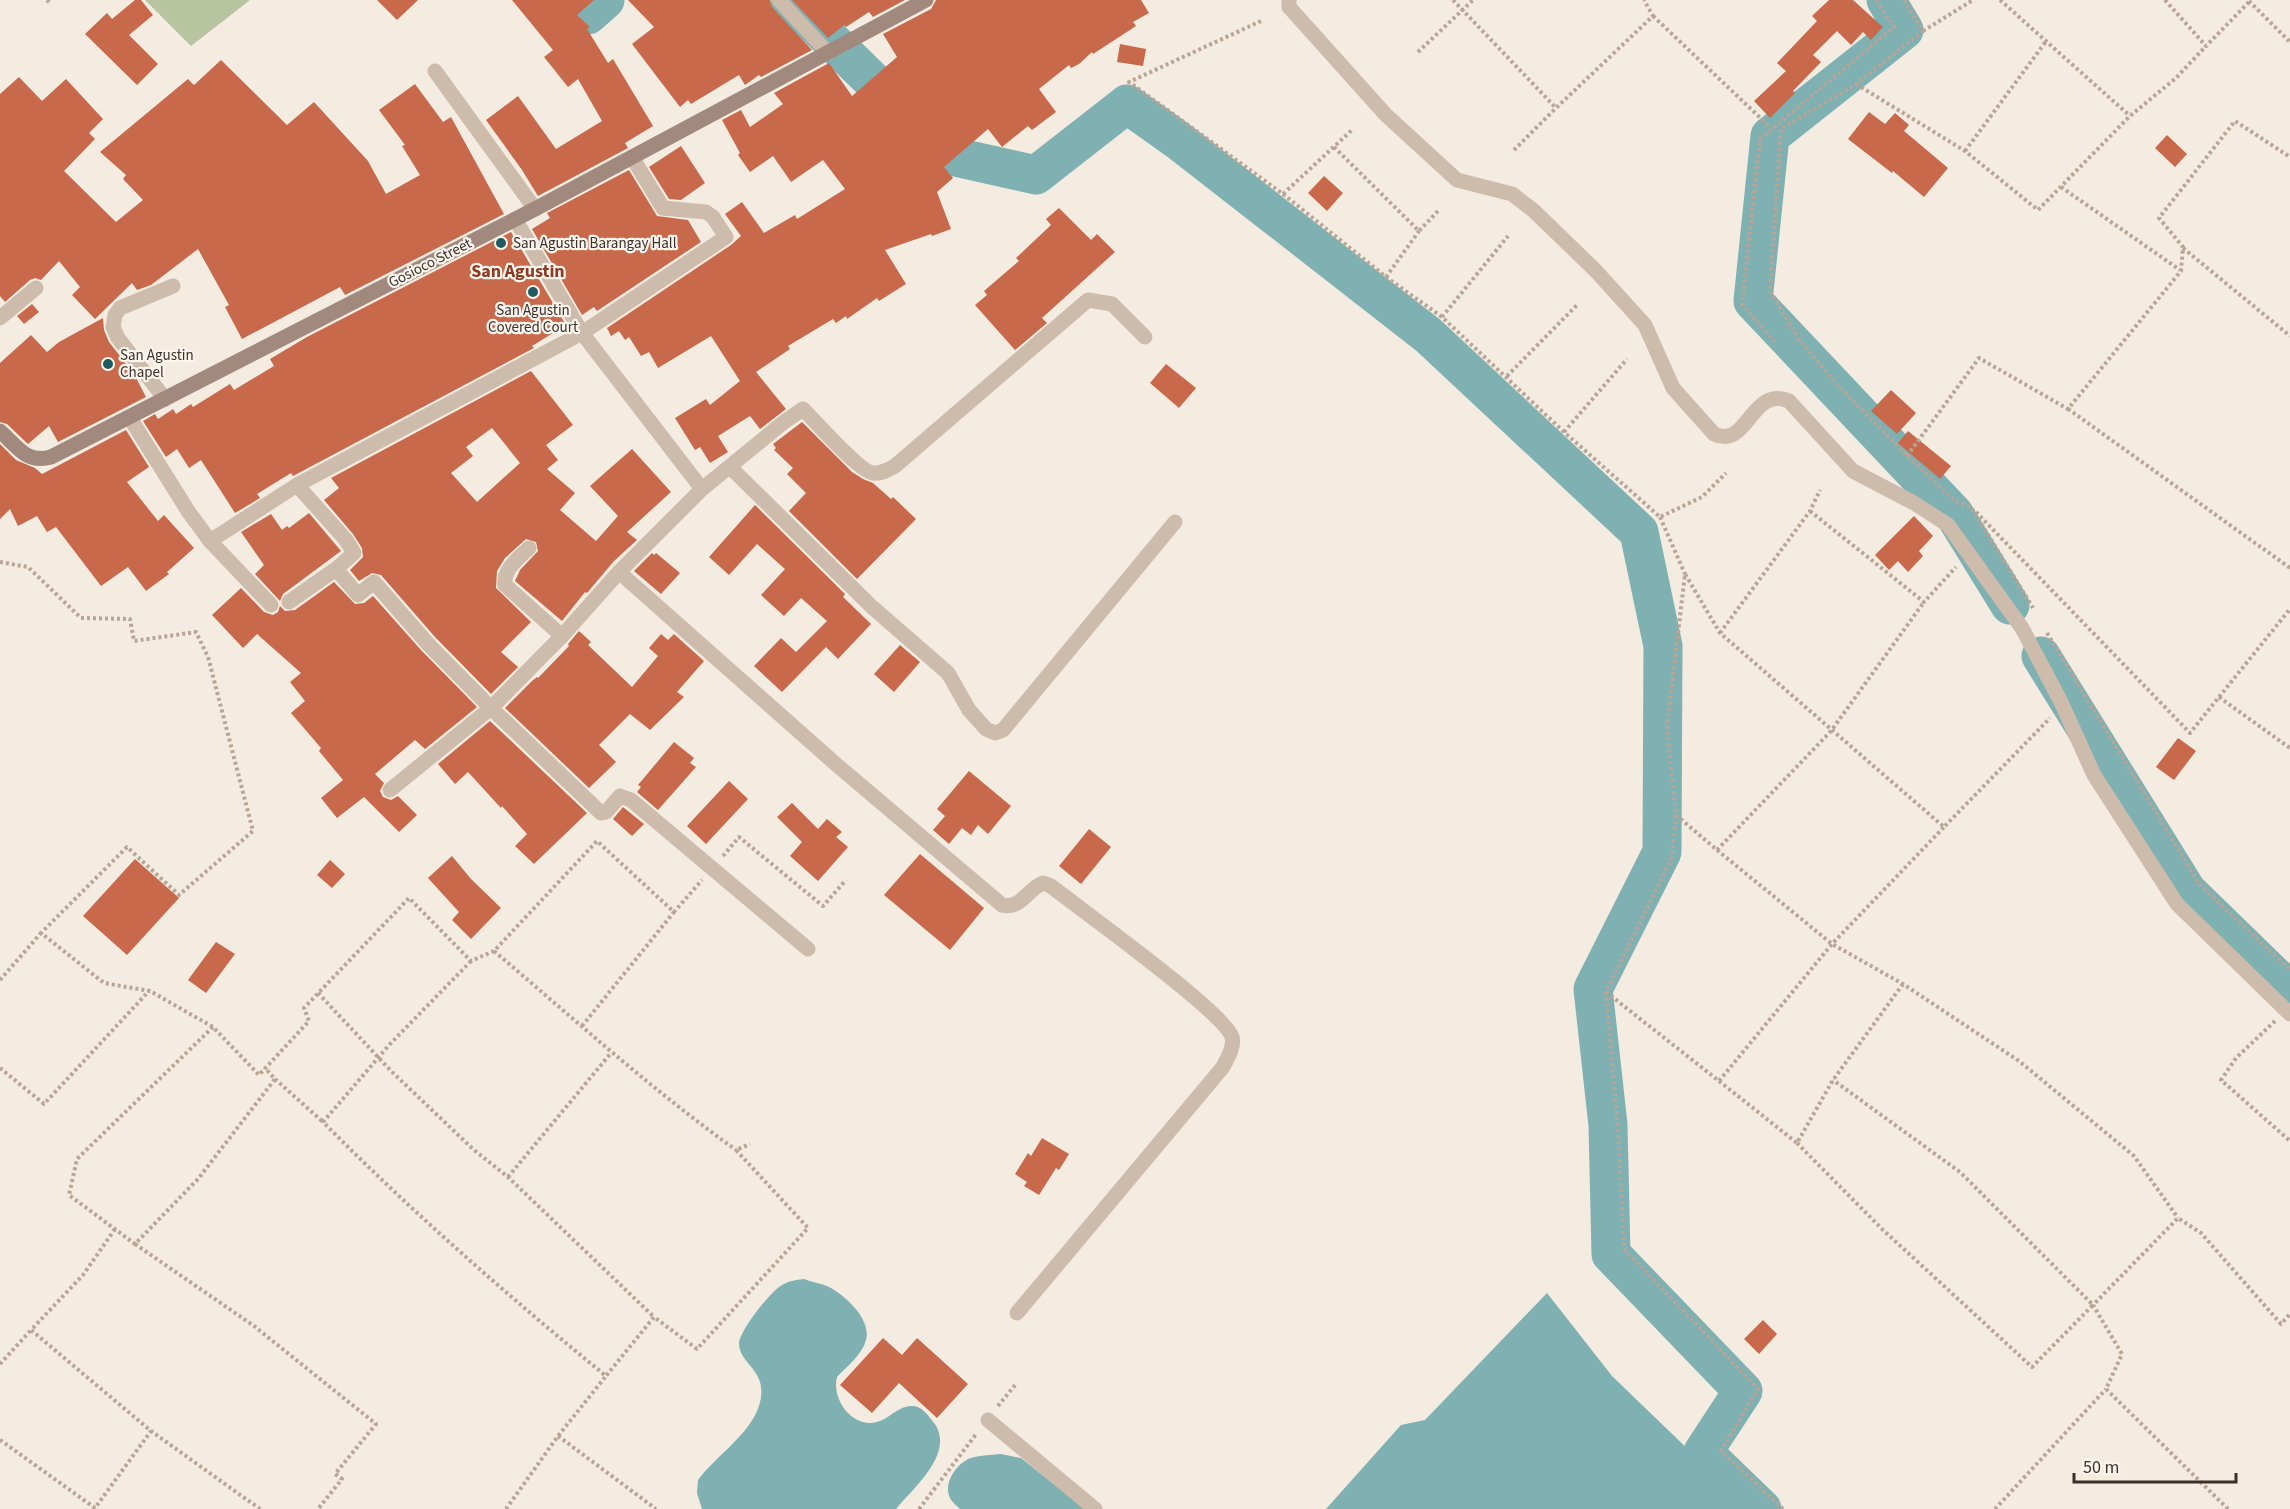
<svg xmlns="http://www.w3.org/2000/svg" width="2290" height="1509" font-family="'Source Sans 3',sans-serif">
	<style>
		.green { fill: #b8c4a0 }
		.water { fill: #7fb0b2 }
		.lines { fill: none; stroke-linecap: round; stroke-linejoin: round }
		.river { stroke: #7fb0b2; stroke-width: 39 }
		.building { fill: #c8694b; fill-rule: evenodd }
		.path { stroke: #b9a596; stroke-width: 4; stroke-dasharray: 3 3; stroke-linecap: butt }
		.street { stroke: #cdbbac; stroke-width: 15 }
		.secondary { stroke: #a18a7d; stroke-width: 15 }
		.poi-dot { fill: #1f5a5e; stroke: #fbf5ee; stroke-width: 2 }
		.labels { text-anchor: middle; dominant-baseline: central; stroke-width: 4.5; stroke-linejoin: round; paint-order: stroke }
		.poi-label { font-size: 15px; fill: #3b302b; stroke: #fbf5ee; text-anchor: start }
		.street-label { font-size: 15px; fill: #3b302b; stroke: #fbf5ee }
		.quarter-label { font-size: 18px; font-weight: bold; fill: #8c3b22; stroke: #fbf5ee }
	</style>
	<rect width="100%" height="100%" fill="#f4ebe1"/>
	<!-- green -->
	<path class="green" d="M145,0H250L191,46Z"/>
	<!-- water -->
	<g class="water">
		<path d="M804,1279C811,1282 819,1283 827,1286C844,1294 872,1319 866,1340C862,1355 847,1366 837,1377C831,1400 854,1431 880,1421C891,1417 900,1405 913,1406C922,1407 926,1413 931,1419C959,1450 915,1486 896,1509H702L697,1493L698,1480C715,1457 750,1434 759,1406C770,1370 740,1366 739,1344C739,1331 771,1291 782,1285C789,1281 795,1280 804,1279Z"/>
		<path d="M1547,1293L1612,1376L1750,1509H1326L1401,1425L1425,1420Z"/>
		<path d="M1001,1454L1021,1458L1085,1509H960C957,1506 952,1502 950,1498C943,1484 955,1466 968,1459C978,1455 991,1455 1001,1454Z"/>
	</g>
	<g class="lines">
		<!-- river -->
		<g class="river">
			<path d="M572,0L588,15L605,0"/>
			<path d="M790,0L890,98L942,154L1036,175L1127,104L1179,141L1428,335L1639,532L1663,646L1662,852L1593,989L1608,1125L1611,1254L1743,1391L1703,1452L1762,1509"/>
			<path d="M1886,0L1904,30L1770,136L1753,301L1954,514L2010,605"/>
			<path d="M2041,656L2187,891L2290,991"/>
		</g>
	</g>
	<!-- building -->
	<g class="building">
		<path d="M135,0H141L153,15L129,35L158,64L137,85L85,34L107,13L112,19Z"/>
		<path d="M377,0H418L397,20Z"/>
		<path d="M512,0H594L577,15L590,27L587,29L608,63L613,59L653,126L625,143L628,148L538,196L522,170L486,120L518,96L556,149L602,121L578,79L568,87L544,57L553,50Z"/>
		<path d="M628,0H770L772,7L812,50L761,77L759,75L745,85L739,75L691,104L688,100L680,107L632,44L654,27Z"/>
		<path d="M792,0H905L873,17L869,12L846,27L844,25L828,38Z"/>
		<path d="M936,0H1141L1149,13L1133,22L1136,26L1093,54L1092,52L1079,64L1071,68L1069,65L1039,89L1056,112L1032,130L1028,126L1002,147L988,129L944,167L953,178L937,192L951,229L932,236L931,234L885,250L906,284L879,301L877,298L847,319L846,316L836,323L833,319L788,346L790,349L756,372L786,409L760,429L750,416L718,436L728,452L710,463L700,447L695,450L675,418L706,399L710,405L740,381L711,336L658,368L649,352L641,356L629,337L625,340L619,331L611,336L607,328L731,245L741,236L725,214L742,202L764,233L795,215L797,219L845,189L823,160L791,182L773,156L750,172L738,155L740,153L722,120L741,110L750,127L783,104L774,93L829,63L852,96L897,57L883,34L931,9Z"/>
		<path d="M1829,0H1853L1883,27L1871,40L1863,32L1851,45L1837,31L1813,55L1821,62L1793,91L1795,93L1770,118L1754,101L1786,71L1777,63L1817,21L1812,16Z"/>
		<path d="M1120,44L1146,49L1143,66L1117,62Z"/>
		<path d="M221,60L287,125L314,102L368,161L386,194L420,175L402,146L405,145L379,110L415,84L443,122L451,117L504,214L345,295L340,287L242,339L225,307L229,305L198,249L151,285L137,290L132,283L95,319L72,295L80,287L59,261L41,280L35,278L30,280L5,302L0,296V94L19,77L42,101L66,79L103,119L89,133L95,139L64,171L116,222L143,200L123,179L126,175L100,152L188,79L194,85Z"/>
		<path d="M1869,112L1885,124L1895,113L1909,125L1904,131L1948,168L1924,197L1893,171L1892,173L1848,139Z"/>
		<path d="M2167,135L2187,154L2175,167L2155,148Z"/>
		<path d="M681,146L705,183L681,200L669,199L649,167Z"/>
		<path d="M629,170L657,216L688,220L701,242L597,311L594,307L582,315L532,229L550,218L547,213Z"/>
		<path d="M1324,176L1343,193L1327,211L1308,193Z"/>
		<path d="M1059,208L1091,240L1097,234L1115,252L1042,318L1047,323L1015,350L975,305L987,295L984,291L1019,261L1016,258L1051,225L1046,219Z"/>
		<path d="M511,232L566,325L532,346L534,348L293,476L291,473L257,494L260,498L235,513L201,460L189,468L177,449L166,457L143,421L155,414L158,419L173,409L176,414L191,404L193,407L230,384L234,390L274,366L270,359L307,337Z"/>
		<path d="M32,304L39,312L24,324L17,316Z"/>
		<path d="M103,318L104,330L109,342L134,374L146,397L58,442L49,426L28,444L7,424L0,422V363L31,335L47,352L59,342Z"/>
		<path d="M1166,364L1196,388L1179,408L1150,383Z"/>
		<path d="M531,371L573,425L546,445L558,460L547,469L575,493L560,510L596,541L618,516L590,486L632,449L671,492L627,532L637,540L614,561L587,593L585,592L562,621L515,581L520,570L538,551L536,542L526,539L505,558L497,571L496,588L531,622L501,652L518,667L491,694L435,637L381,575L372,573L359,581L350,570L363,557L362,548L353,534L324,500L339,488L331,478ZM492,428L520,463L477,502L451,473L473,456L466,447Z"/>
		<path d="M1891,390L1916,413L1897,434L1871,411Z"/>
		<path d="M802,422L852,472L863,479L873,483L891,499L893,497L916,519L857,579L789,511L806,493L787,474L793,468L774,450L776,448L773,444Z"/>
		<path d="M126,430L149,467L127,482L158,521L164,515L194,548L167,572L169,574L146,591L128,567L101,586L56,527L47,532L37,516L18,526L10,509L0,519V444L16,460L35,468L42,474Z"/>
		<path d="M1908,431L1951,466L1940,479L1898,443Z"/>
		<path d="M755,505L845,594L843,597L871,624L838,659L826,647L782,692L754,666L781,638L796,652L827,621L801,598L784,616L761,595L785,569L757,544L729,575L709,557Z"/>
		<path d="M309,513L341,551L283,594L280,601L255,574L264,565L241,532L271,514L282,530L287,526L289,528Z"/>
		<path d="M1914,516L1933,536L1919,551L1923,556L1908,572L1898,561L1889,570L1875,555Z"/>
		<path d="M652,553L654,555L656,553L680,573L661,594L634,571Z"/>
		<path d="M334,582L355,604L364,603L373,596L421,650L477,707L425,749L415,740L375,774L384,783L380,791L383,797L391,800L398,796L417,815L399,832L364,797L337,818L321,798L343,780L319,751L321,748L291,713L305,701L290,682L301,673L257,634L243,648L212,615L241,588L264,612L273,615L278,612L280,606L285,611L295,610Z"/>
		<path d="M579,631L591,642L588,645L632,687L658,656L649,648L661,634L668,640L674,634L704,661L677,692L684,697L650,730L630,714L599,745L616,762L589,788L505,708L532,681L537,677L538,678L569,646L568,644Z"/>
		<path d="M900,645L920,662L894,692L874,674Z"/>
		<path d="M490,721L587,813L534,864L515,846L527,834L502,806L501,808L468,772L455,784L438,764Z"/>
		<path d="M2178,738L2196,751L2174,780L2156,767Z"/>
		<path d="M674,742L694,758L690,763L696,767L658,810L637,792L641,787L638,785Z"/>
		<path d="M969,771L1011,806L988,834L978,825L971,835L962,828L949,844L933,830L945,816L937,809Z"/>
		<path d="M729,781L748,799L706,844L687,826Z"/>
		<path d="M792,803L818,829L827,819L842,832L836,837L848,847L818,881L790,856L802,842L777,817Z"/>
		<path d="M623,807L644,824L632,836L613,819Z"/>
		<path d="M1089,829L1111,847L1081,884L1059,866Z"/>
		<path d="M920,854L984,908L950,950L884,895Z"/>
		<path d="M452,856L471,879L501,908L471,939L452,920L459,912L428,878Z"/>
		<path d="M135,859L179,898L127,955L83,916Z"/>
		<path d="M330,860L345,874L332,888L317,875Z"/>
		<path d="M216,942L235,954L206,993L188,980Z"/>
		<path d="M1042,1138L1069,1154L1059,1170L1056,1168L1039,1195L1024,1186L1027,1182L1015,1174L1028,1153L1031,1156Z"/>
		<path d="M1763,1320L1777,1334L1759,1354L1744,1339Z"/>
		<path d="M883,1338L902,1355L917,1338L968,1384L937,1418L899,1383L872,1413L840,1385Z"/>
	</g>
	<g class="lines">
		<!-- path -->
		<g class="path">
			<path d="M47,0L50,3"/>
			<path d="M1453,0L1556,108L1653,16L1644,0"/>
			<path d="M1904,0L1923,31L1856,84L1781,129L1770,291L1798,338L1833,380L1907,456L1956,502L1971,507L2033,608"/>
			<path d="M2000,0L2130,116"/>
			<path d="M2165,0L2206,46L2251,0"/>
			<path d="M2249,1L2290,42"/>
			<path d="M1653,16L1771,128"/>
			<path d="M1261,21L1129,82L1283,194L1353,129"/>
			<path d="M1923,31L1973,0"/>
			<path d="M1418,52L1473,0"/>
			<path d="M1856,84L1965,151L2038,210L2130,116L2176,78L2206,46"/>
			<path d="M1334,147L1419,231L1438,211"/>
			<path d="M1514,150L1556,108"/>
			<path d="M1965,151L2047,40"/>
			<path d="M2061,187L2180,270"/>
			<path d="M1283,194L1386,277L1442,317L1564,432L1660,517L1702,497L1726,473"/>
			<path d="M2183,248L2290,336"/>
			<path d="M1386,277L1419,231"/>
			<path d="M1442,317L1508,236"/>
			<path d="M1775,342L1742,304L1760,139L1894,27L1876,0"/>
			<path d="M1507,376L1577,305"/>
			<path d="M2068,409L2290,568"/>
			<path d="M1564,432L1627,359"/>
			<path d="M1907,456L1979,358L2068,409L2181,271L2183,247L2159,218L2235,121L2290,157"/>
			<path d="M1810,511L1924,602L1956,567"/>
			<path d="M1976,512L2190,733L2290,609"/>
			<path d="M1660,517L1685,574"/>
			<path d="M0,562L28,567L81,618L130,619L134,641L196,632L208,657L253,831L179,895L127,847L41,933L104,983L150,991L213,1027L259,1075L309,1021L304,1008L409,898L471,961L494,951L597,841L674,912L702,880"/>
			<path d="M1720,633L1810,511L1820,490"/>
			<path d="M2047,633L2200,885L2290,970"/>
			<path d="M2219,697L2290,748"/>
			<path d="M1676,815L1717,850L1831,731L1924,602"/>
			<path d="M1717,850L1832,944L1903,984L2019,1061L2134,1156L2178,1218"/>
			<path d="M723,856L739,837L823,906L846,880"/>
			<path d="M494,951C574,1019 651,1089 736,1150"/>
			<path d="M471,961L390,1044L323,1122C412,1212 508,1296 606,1376L654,1317L697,1349L808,1228L736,1150L750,1144"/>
			<path d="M0,980L41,933"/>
			<path d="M1606,992L1719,1081L1832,944L1944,827"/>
			<path d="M318,993L392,1072L474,1150L508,1177L654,1317"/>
			<path d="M2275,1021L2236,1058L2221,1080L2290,1141"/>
			<path d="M582,1026L674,912"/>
			<path d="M213,1027L77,1159L69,1195L135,1244L198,1179L275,1079L265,1068"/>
			<path d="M0,1068L44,1104L149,991"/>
			<path d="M275,1079L323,1122"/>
			<path d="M1719,1081L1797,1143L1833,1080L1903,984"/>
			<path d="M1797,1143L1882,1229L2032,1367L2093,1305L1960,1172L1833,1080"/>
			<path d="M508,1177L611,1053"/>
			<path d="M115,1229L83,1275L31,1330L151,1431L260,1509"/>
			<path d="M135,1244L254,1326L376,1424L335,1474L342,1479L318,1509"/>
			<path d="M0,1364L31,1330"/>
			<path d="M998,1406L1016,1384"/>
			<path d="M558,1436L656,1509"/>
			<path d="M0,1440L95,1508L151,1431"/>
			<path d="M506,1509L558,1436L606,1376"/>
			<path d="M919,1509L977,1433"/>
			<path d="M1783,1509L1721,1451L1758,1389L1624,1249L1618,1130L1606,992L1672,857L1676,815L1667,727L1685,574L1720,633L1944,827L2050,718"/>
			<path d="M1995,1509L2106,1389"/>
			<path d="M2228,1509L2106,1389L2122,1354L2093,1305L2178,1218L2201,1233L2281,1324L2290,1314"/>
		</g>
		<!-- street -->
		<g class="street">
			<path d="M779,0L828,53"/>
			<path d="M1289,0V7L1386,115L1457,180L1512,194L1534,211L1595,270L1645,325L1673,388L1714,434C1748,450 1751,385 1789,401L1853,471L1914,503L1948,525L2022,628L2061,702L2094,775L2177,904L2290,1014"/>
			<path d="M435,71L535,209"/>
			<path d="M515,219L582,333L702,489"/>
			<path d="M0,318L36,288"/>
			<path d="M165,399L118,338L113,327L115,315L120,308L173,286"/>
			<path d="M130,418L188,511L210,541L297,485L582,333L726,237L713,217L706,212L663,208L632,157"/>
			<path d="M730,467L872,607L948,673L969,710L986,729L995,733L1003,730L1175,522"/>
			<path d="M210,541L271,605"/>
			<path d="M529,548C519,558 503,569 505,585L562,636L491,708L601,813L606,812L620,796L631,800L808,949"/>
			<path d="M336,569L358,595L374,582L428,644L491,708L390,790"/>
			<path d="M619,572L838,766L1002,905C1020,910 1028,889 1043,883L1051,886C1080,909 1224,1012 1232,1037C1235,1046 1227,1059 1223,1067L1017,1313"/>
			<path d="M289,602L336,569L354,553L346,540L297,485"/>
			<path d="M562,636L619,572L702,489L784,422L803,409C815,421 860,472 873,473C881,474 888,470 895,466L1088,300L1112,304L1145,337"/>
			<path d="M988,1420L1095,1509"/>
		</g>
		<!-- secondary -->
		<path class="secondary" d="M0,431C17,446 26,464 51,457L535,209L926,0"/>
	</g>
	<!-- markers -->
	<g class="poi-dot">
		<circle cx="501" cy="243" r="6"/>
		<circle cx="533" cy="292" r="6"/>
		<circle cx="108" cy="364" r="6"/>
	</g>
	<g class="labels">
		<!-- poi labels -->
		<g class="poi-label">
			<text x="513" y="243">San Agustin Barangay Hall</text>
			<text x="533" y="310" text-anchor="middle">San Agustin<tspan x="533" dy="17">Covered Court</tspan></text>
			<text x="120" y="355">San Agustin<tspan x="120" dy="17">Chapel</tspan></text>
		</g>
		<!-- street labels -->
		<g class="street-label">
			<text transform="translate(430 263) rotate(-27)">Gosioco Street</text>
		</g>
		<!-- quarter labels -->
		<g class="quarter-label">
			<text x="518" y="271">San Agustin</text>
		</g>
	</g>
	<!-- scale -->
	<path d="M2074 1473v9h162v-9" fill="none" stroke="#3b302b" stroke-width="3"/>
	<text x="2083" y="1473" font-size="18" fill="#3b302b" stroke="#fbf5ee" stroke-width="4.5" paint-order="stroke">50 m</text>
</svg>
